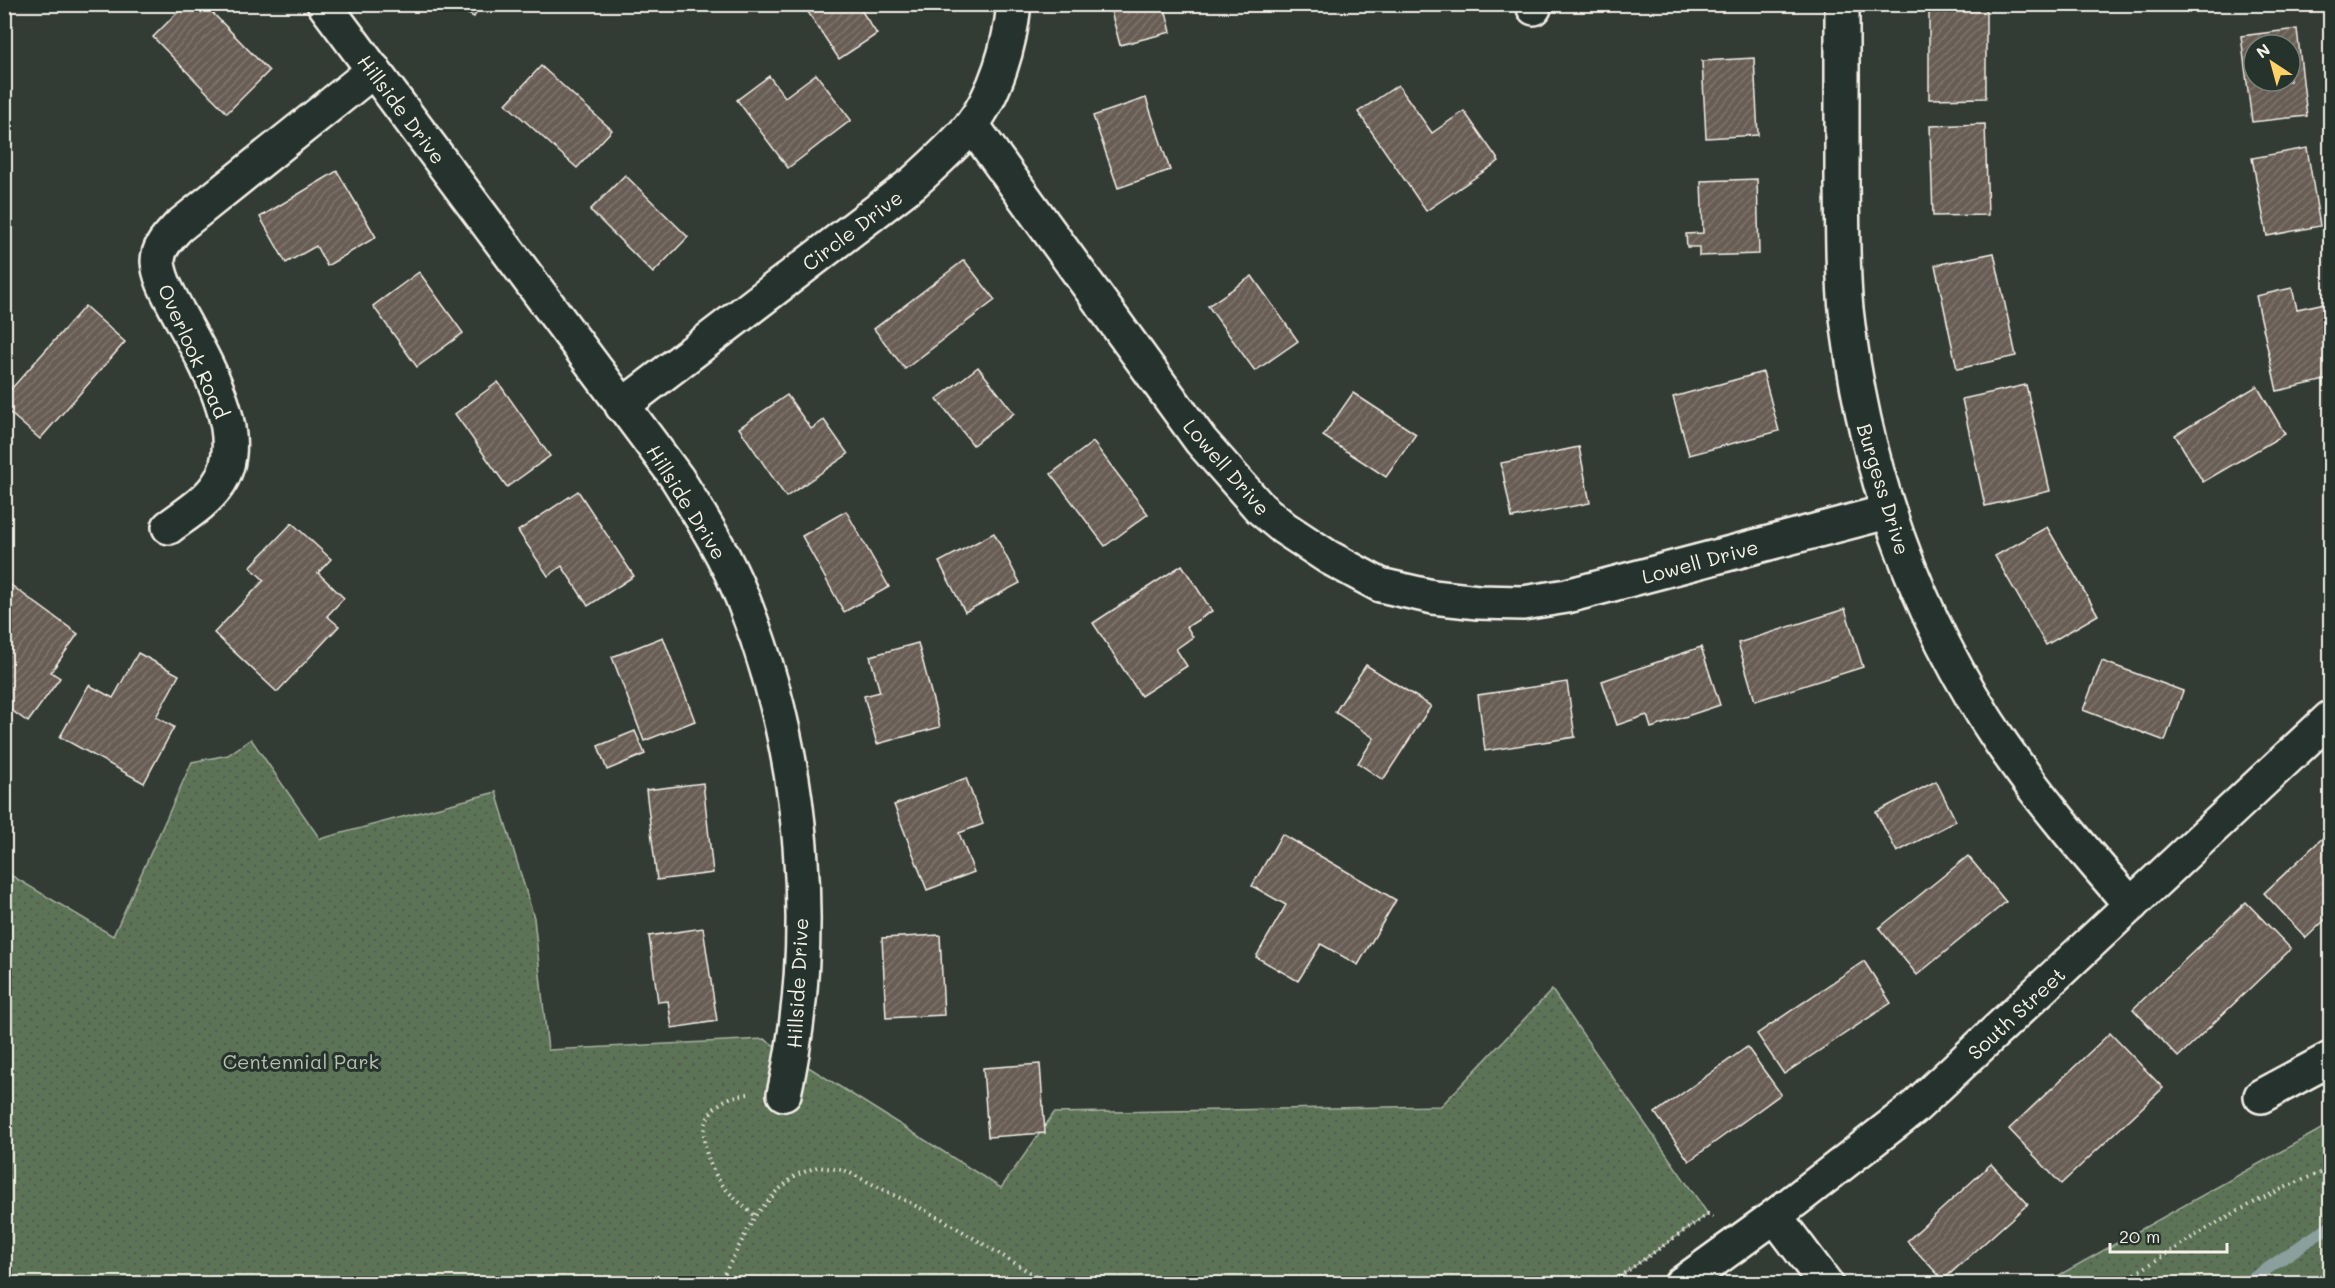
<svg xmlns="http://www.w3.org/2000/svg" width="2335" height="1288" font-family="Mali,sans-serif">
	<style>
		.park { fill: url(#park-dots); stroke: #a8b2a0; stroke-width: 1.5 }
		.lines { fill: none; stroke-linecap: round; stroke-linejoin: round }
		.stream { stroke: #8b9f9d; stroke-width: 12 }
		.building { fill: url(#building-hatch); stroke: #f4f1e8; stroke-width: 1.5; fill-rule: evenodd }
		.minor-casing { stroke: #f4f1e8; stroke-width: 38 }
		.path { stroke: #f4f1e8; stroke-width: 4; stroke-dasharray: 1.5 4.5; stroke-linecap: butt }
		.minor { stroke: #26332d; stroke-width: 33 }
		.labels { text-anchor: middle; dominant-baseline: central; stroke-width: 6; stroke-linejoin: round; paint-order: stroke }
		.street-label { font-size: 20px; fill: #f4f1e8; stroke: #26332d }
		.park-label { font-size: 20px; fill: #b7bfae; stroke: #26332d }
	</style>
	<defs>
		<pattern id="park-dots" width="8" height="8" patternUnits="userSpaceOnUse" patternTransform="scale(1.5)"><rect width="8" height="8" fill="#5c7357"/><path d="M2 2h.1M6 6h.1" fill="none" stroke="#525b4e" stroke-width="1.8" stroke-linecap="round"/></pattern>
		<pattern id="building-hatch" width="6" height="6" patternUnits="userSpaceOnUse" patternTransform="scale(1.5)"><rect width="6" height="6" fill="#685d54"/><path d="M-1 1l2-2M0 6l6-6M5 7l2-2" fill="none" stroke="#7e756d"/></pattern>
	</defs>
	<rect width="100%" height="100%" fill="#333b35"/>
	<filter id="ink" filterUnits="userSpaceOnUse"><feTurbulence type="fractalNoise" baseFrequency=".0167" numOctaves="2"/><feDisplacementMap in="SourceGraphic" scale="12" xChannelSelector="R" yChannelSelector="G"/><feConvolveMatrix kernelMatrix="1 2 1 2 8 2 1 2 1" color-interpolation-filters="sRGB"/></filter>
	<g filter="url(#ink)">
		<!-- park -->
		<g class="park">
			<path d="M251,739L320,839L496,792L534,918L548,1050L764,1039L1001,1188L1054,1113L1441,1106L1552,990L1708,1214L1609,1284L5,1283L4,871L113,936L192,762L228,755Z"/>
			<path d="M2330,1124V1283H2045Z"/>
		</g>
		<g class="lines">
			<!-- stream -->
			<path class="stream" d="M2245,1284L2330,1226"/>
		</g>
		<!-- building -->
		<g class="building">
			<path d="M186,4H204L269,71L227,113L153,37Z"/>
			<path d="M449,4H481L474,17Z"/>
			<path d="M857,4L877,34L839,59L804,6Z"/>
			<path d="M1109,4H1164L1171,32L1120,45Z"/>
			<path d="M1929,4H1986V98L1929,99Z"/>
			<path d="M2297,29L2307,116L2252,122L2241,36ZM2254,45H2290V81H2254Z"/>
			<path d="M1754,58L1758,135L1706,138L1702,61Z"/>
			<path d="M541,66L612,130L577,168L506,104Z"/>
			<path d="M816,74L851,120L788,168L737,100L769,76L785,97Z"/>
			<path d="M1398,85L1432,133L1464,111L1499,161L1426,211L1358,112Z"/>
			<path d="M1146,98L1170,170L1118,188L1093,116Z"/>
			<path d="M1985,124L1988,215L1933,216L1930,126Z"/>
			<path d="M2307,148L2320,226L2267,236L2252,158Z"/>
			<path d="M337,171L376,237L327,266L316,246L286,263L260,217Z"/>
			<path d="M625,175L688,237L653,273L590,210Z"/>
			<path d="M1757,179L1759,254L1699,256V247H1687L1686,234L1703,233L1701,181Z"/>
			<path d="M1994,253L2016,356L1957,369L1935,265Z"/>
			<path d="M964,260L995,300L905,369L874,329Z"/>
			<path d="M419,272L463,333L417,367L373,306Z"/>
			<path d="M1252,276L1298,341L1255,371L1208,306Z"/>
			<path d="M2292,288L2297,309L2330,302V379L2277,391L2256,296Z"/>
			<path d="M85,306L125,342L40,439L4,408V397Z"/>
			<path d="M978,367L1014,413L973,445L937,399Z"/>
			<path d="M1763,372L1779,431L1689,455L1673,397Z"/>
			<path d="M498,382L550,456L507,487L455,414Z"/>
			<path d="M2026,385L2050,491L1985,506L1962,399Z"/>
			<path d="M2257,386L2285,434L2203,482L2175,435Z"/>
			<path d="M1353,393L1416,434L1386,477L1323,436Z"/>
			<path d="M787,395L811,429L824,420L848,454L786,497L739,428Z"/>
			<path d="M1093,442L1148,514L1105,546L1051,474Z"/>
			<path d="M1579,447L1590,503L1512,518L1501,463Z"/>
			<path d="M2330,449V467L2323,453Z"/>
			<path d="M578,491L634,576L588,606L562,566L548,576L518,531Z"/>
			<path d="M846,511L889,587L844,612L802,536Z"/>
			<path d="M292,523L331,559L318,573L344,598L327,616L339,626L277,692L214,633L264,580L250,567Z"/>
			<path d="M2047,527L2098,615L2046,645L1995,556Z"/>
			<path d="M994,533L1020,583L965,612L939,562Z"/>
			<path d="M1182,565L1212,611L1187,627L1193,637L1176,649L1187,666L1141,696L1093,623Z"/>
			<path d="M4,580L78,634L51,672L60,678L28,722L4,705Z"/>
			<path d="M1845,609L1863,667L1755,701L1738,643Z"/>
			<path d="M663,637L695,721L644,741L612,657Z"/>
			<path d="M918,643L940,727L877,744L864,696L880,692L870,656Z"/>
			<path d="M1701,647L1720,705L1651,728L1647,715L1617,725L1602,681Z"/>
			<path d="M138,653L179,675L156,717L174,727L144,783L60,737L89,685L113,698Z"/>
			<path d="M2102,661L2183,691L2165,741L2083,710Z"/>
			<path d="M1366,665L1431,706L1383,780L1358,763L1374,738L1335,712Z"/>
			<path d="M1567,682L1575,737L1485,751L1478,695Z"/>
			<path d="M635,731L645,754L607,770L598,746Z"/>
			<path d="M966,778L983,824L959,833L974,872L927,890L894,805Z"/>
			<path d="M1936,781L1956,821L1897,852L1876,812Z"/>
			<path d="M703,783L713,873L657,880L646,790Z"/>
			<path d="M2330,831V915L2306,938L2264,893Z"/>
			<path d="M1282,834L1396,900L1358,965L1321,944L1298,981L1256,957L1286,905L1252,886Z"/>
			<path d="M1968,856L2006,902L1917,975L1879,928Z"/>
			<path d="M2246,902L2291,949L2178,1057L2133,1009Z"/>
			<path d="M703,928L717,1021L672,1028L668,1001L658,1002L649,936Z"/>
			<path d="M940,935L944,1015L886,1018L882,938Z"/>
			<path d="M1864,961L1891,1003L1784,1074L1757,1034Z"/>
			<path d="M2110,1033L2163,1088L2061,1184L2009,1129Z"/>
			<path d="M1747,1047L1781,1094L1689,1161L1655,1113Z"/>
			<path d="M1040,1064L1045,1133L988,1137L983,1068Z"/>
			<path d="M1991,1164L2028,1204L1943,1280L1907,1241Z"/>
		</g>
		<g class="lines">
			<!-- minor casing -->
			<g class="minor-casing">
				<g id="minor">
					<path d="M324,4L677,478C702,518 727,558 744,602C804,755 820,934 784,1094"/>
					<path d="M1842,4C1842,65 1842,126 1842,186C1843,227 1842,268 1846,309C1863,465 1914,614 2002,744C2041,801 2086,853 2131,905"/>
					<path d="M1534,8V4"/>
					<path d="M972,125L1201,441L1260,508L1284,528L1328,557L1380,585L1433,597L1478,602L1523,603L1567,596L1887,512"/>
					<path d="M622,406L913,183C933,165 953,147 970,127C996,94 1010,45 1014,4"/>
					<path d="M169,527C185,515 205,503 217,486C253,437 202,357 178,312C170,296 159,279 158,261C158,247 169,237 178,227L374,70"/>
					<path d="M2261,1096L2330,1059"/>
					<path d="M1775,1216L1826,1284"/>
					<path d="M1681,1284L1775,1216L1914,1108L2330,718"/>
				</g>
			</g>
			<!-- path -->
			<g class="path">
				<path d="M748,1094C697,1099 695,1144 719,1180C728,1194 743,1205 755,1216"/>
				<path d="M719,1284L755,1216L776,1192L796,1175L817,1167L844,1170L942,1219L1049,1284"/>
				<path d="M1609,1284L1708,1214L1713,1217"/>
				<path d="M2120,1284C2189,1238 2252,1198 2330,1169"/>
			</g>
			<!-- minor -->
			<use href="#minor" class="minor"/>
		</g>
	</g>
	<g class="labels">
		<!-- street labels -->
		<g class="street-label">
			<text transform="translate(402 109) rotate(53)">Hillside Drive</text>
			<text transform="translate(852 230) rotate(-37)">Circle Drive</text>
			<text transform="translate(194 351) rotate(66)">Overlook Road</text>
			<text transform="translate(1227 467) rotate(49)">Lowell Drive</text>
			<text transform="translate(1884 489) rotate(73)">Burgess Drive</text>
			<text transform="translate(687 502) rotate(58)">Hillside Drive</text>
			<text transform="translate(1700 561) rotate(-15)">Lowell Drive</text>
			<text transform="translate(797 983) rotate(-87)">Hillside Drive</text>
			<text transform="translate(2016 1013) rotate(-43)">South Street</text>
		</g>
		<!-- park labels -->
		<g class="park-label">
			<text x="301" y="1061">Centennial Park</text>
		</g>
	</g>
	<!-- margin -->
	<rect width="2335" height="1288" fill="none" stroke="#26332d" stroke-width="24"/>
	<rect x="12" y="12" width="2311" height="1264" fill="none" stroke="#f4f1e8" stroke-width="2" filter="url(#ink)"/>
	<!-- north arrow -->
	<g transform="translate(2272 63) rotate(324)"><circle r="28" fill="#26332d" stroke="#787f78" stroke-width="1.5"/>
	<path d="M0-4.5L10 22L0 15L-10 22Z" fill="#ffd166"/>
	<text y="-9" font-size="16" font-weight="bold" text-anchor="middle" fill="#f4f1e8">N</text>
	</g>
	<!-- scale -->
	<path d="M2110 1243v9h117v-9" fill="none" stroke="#f4f1e8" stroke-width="3"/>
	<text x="2119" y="1243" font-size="18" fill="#f4f1e8" stroke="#26332d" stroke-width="4.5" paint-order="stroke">20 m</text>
</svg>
